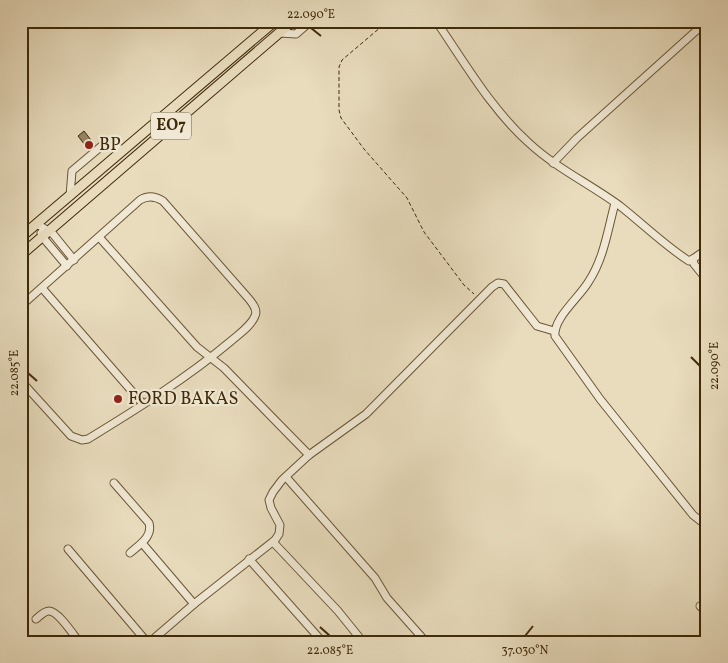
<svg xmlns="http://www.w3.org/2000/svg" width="728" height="663" font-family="Vollkorn,serif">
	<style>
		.building { fill: #978766; stroke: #402a07 }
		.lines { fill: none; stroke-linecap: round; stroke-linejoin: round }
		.minor-casing { stroke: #6a5634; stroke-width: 9 }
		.major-casing { stroke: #402a07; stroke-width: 11 }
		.path { stroke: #402a07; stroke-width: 1; stroke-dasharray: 4 2.5; stroke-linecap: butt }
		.minor { stroke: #f0e8d4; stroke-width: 7 }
		.major { stroke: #e8dcbd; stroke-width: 9 }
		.ticks { fill: none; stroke: #402a07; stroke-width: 2 }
		.poi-dot { fill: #8f2418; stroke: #f0e8d4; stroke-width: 2 }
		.labels { text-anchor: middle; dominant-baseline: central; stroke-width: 4.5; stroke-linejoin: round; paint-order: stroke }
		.shield { fill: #f0e8d4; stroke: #756344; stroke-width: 1 }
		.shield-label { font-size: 16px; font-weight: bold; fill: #402a07 }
		.poi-label { font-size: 18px; fill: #402a07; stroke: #f0e8d4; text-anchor: start }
		.neatline { fill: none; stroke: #402a07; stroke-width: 2 }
		.ticks-label { font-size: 12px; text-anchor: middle; fill: #402a07 }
	</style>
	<rect width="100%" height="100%" fill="#e8dcbd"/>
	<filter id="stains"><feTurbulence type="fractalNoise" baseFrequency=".004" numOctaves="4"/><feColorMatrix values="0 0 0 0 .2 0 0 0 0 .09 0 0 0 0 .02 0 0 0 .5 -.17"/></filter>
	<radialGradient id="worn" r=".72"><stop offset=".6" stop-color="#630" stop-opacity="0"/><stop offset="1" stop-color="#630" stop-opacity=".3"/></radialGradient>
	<!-- building -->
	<path class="building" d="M84,131L94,144L88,149L78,136Z"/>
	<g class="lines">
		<!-- minor casing -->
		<g class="minor-casing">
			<g id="minor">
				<path d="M436,21C465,63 491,109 529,143C556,168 590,184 620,206C643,224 664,245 689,261L693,259"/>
				<path d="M280,33L296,34L311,21"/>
				<path d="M553,163L577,138L707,21"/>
				<path d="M70,196L72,171L104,144L124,150"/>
				<path d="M615,203C608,229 604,258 589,281C580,297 553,318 555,336L600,399L693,515L707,526"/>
				<path d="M37,224L53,234L74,260"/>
				<path d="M41,233L45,240L67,266"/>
				<path d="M99,237L197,347L224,368L309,455"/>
				<path d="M693,259L694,264L707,280"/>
				<path d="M693,259L707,249"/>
				<path d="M42,288L143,404"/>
				<path d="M21,306L140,200C148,195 155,196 163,201L249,299C253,304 258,310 255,316C251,326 239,334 231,341C187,378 137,409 88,439L82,440L71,436L21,381"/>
				<path d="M286,477L375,578L387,598L426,642"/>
				<path d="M114,483L149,523C153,537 139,545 130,553"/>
				<path d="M273,542L338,611L363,642"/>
				<path d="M142,543L194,604"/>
				<path d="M68,549L147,642"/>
				<path d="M249,559L320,639L321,642"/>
				<path d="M700,606L707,613"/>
				<path d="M36,619C40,616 44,611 49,611C58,611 73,634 79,642"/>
				<path d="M150,642L194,604L275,540L279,534L280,525L271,508L269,500L273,492L282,480L309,455L366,414L492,287L498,283L504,284L537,326L554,331"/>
			</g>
		</g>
		<!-- major casing -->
		<g class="major-casing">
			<g id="major">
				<path d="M21,237L275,21"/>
				<path d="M21,255L293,21"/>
			</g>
		</g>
		<!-- path -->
		<path class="path" d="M388,21L342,60L339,67V110L341,118L364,149L407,198L424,232L464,285L474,294"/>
		<!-- minor -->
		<use href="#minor" class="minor"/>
		<!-- major -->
		<use href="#major" class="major"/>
	</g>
	<!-- ticks -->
	<path class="ticks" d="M311,28L321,36M691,357L700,366M28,373L37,381M320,627L330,636M525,636L533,626"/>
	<!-- markers -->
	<g class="poi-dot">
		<circle cx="89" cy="145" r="5"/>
		<circle cx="118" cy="399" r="5"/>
	</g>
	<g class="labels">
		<!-- shield labels -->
		<rect class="shield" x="151" y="112.5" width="40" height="27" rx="4"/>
		<g class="shield-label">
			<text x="171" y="126">ΕΟ7</text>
		</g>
		<!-- poi labels -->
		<g class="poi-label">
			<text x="99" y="145">BP</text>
			<text x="128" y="399">FORD BAKAS</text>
		</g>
	</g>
	<!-- margin -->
	<rect width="728" height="663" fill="none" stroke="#e8dcbd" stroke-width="55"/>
	<rect x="28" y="28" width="672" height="608" class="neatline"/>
	<g class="ticks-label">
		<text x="311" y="18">22.090°E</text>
		<text transform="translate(714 366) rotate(-90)" y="4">22.090°E</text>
		<text transform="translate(14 373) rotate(-90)" y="4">22.085°E</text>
		<text x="330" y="654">22.085°E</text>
		<text x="525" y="654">37.030°N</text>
	</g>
	<rect width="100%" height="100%" filter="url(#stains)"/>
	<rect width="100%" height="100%" fill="url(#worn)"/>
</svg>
